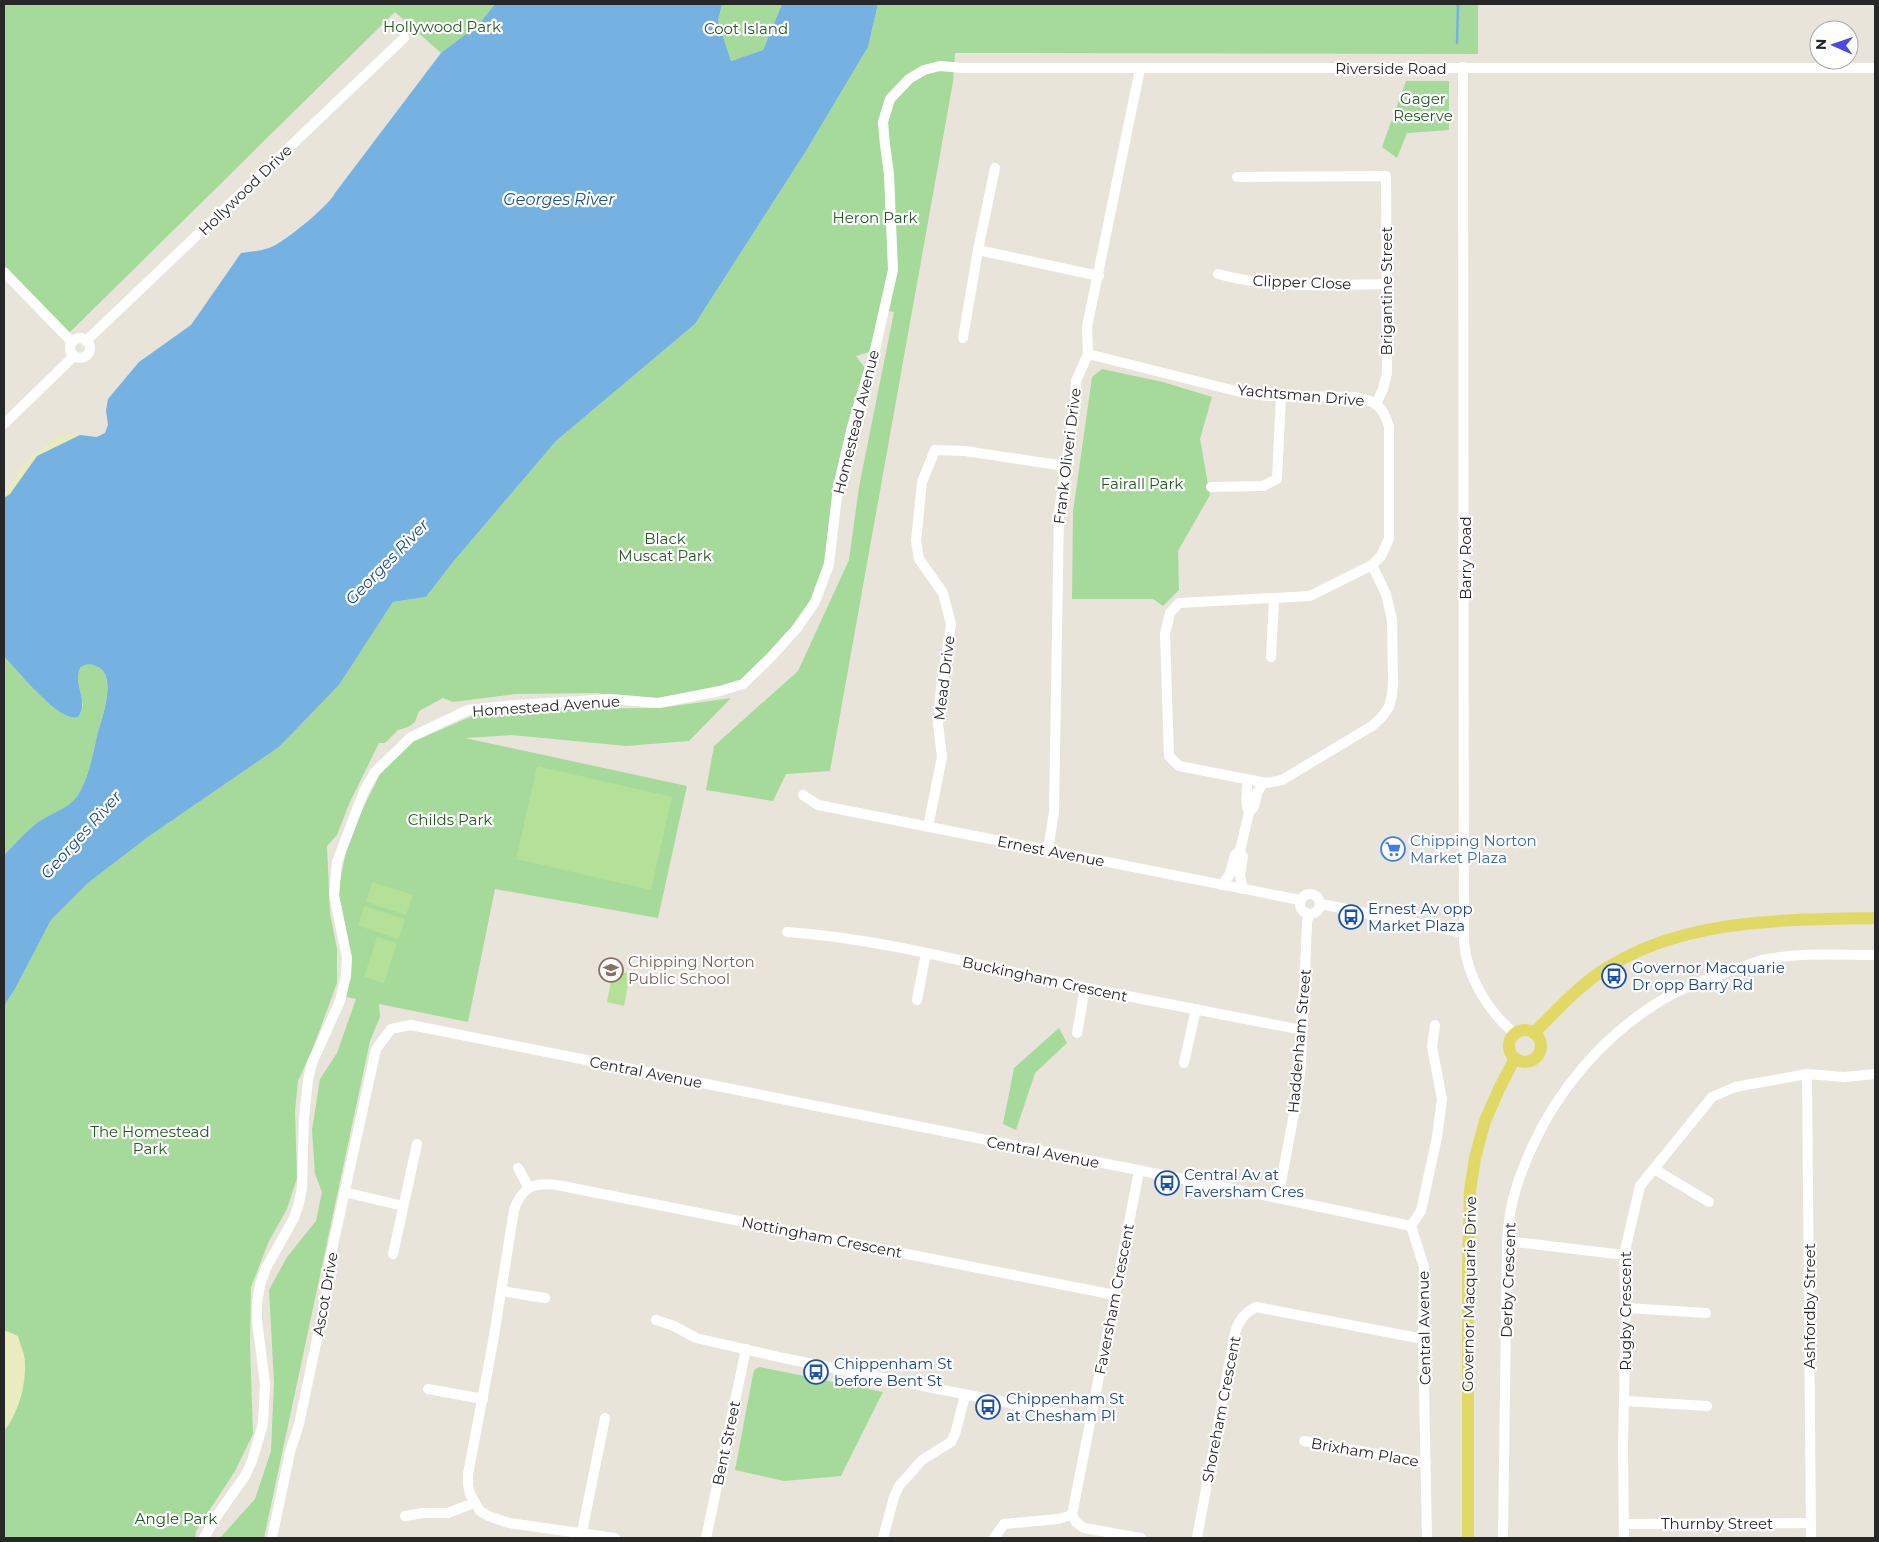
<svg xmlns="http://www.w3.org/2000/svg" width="1879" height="1542" font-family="Montserrat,sans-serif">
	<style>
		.green { fill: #a5da9a }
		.sand { fill: #eaebbe }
		.pitch { fill: #b5e097 }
		.water { fill: #75b2e1 }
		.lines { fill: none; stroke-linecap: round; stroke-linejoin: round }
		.stream { stroke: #75b2e1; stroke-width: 2.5 }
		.minor { stroke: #fff; stroke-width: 10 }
		.major { stroke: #e1d965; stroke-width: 12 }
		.labels { text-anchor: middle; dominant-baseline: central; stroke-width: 4.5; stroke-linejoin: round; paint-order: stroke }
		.park-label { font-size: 15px; fill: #225b20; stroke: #fff }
		.street-label { font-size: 15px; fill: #272727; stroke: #fff }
		.shop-label { font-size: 15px; fill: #366cbe; stroke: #fff; text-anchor: start }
		.transit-label { font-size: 15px; fill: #164399; stroke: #fff; text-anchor: start }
		.education-label { font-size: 15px; fill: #785e54; stroke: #fff; text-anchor: start }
		.water-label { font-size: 16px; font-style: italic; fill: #1a4f87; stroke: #fff }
	</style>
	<rect width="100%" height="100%" fill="#e8e4d9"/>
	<!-- green -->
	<g class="green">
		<path d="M4,4H495L479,24L441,53L395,12L67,335L4,269Z"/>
		<path d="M722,4H782L763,50L731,61L718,21Z"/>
		<path d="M878,4H1478V54L955,53L953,82L830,771L786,774L773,801L706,790L714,746L798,671L849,560L859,487L894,312L884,310L875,350L856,356L868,372L815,602L743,684L658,703L597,693L515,694L453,702L443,698L419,711L415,722L408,727L398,730L385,743H379L349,804L337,835L327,846L330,913L337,949V983L313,1048L298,1081L295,1111L297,1178L287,1209L269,1241L251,1287L250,1344L253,1434L235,1471L196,1531L195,1538H4V1431L5,1429L4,1006L15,989L51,920L88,883L148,837L279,747L339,685L393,602L426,597L453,562L556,441L695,324L806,151L868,47Z"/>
		<path d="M1406,81H1449V130L1407,133L1397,158L1382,147Z"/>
		<path d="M1102,369L1163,382L1212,397L1200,439L1210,495L1178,551L1179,590L1163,606L1153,599H1072L1073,512L1092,377Z"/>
		<path d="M4,657L44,699L70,717L83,706L77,675L81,667C86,664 90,663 95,665C119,674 101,720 97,736C93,754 88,780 78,795C69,809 50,813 37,823C25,832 15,844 4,855Z"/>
		<path d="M731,698L689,741L626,746L512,735L465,738L687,786L658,918L495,889L468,1022L379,1004L380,1017L370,1041L264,1538H220L255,1499L271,1451L274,1382L269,1290L287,1257L316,1221L322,1192L315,1174L312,1130L320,1079L337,1053L356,999L346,997L351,962L339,900L340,881L346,852L361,812L380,774L410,743L477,714L526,709L660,708Z"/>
		<path d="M1059,1028L1067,1043L1035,1073L1016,1130L1003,1124L1014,1068Z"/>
		<path d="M760,1367L883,1392L841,1476L784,1481L735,1470L753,1374L755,1369Z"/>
	</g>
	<!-- sand -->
	<g class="sand">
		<path d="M79,433L80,435L50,456L4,513V495L19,470L33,455L61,435Z"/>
		<path d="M4,1330L18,1336C20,1344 25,1354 25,1363C26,1386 18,1414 4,1431Z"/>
	</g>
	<!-- pitch -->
	<g class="pitch">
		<path d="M537,766L672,797L651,890L516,859Z"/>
		<path d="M372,882L413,895L406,915L366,902Z"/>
		<path d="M364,906L405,919L399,939L358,926Z"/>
		<path d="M377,937L397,943L384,983L364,977Z"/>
		<path d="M613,971L630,974L624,1006L607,1002Z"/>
	</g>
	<!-- water -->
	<path class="water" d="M495,4H722L718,21L731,61L763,50L782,4H878L868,47L806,151L695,324L556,441L453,562L426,597L393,602L339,685L279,747L148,837L88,883L51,920L15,989L4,1006V855C15,844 25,832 37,823C50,813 69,809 78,795C88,780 93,754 97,736C101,720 119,674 96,666C90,663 86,664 81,667C71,682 90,699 78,717C59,723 18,670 4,657V498L10,494L37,456L80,435L97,437L105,433L108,425L106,410L108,399L139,362L191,325L241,253C250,252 260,251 269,248C281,245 330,205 335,193L441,53L479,24Z"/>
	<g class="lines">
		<!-- stream -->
		<path class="stream" d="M1457,43L1458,4"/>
		<!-- minor -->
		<g class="minor">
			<path d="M1463,67L1464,942C1467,977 1488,1011 1514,1033"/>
			<path d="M1237,177L1386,176L1387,373L1383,389L1376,404"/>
			<path d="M978,250L1099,276"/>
			<path d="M4,272L72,342"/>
			<path d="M1218,274C1272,289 1330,285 1386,284"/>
			<path d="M963,338L978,250L995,168"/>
			<circle cx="80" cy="348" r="10"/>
			<path d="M86,341L404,38"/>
			<path d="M1088,354L1244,393L1268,396L1355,397C1376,401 1383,406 1389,427V539L1381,556L1372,565L1386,594L1392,620L1393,682L1392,695L1389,707L1381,718L1372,726L1282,780L1267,783L1179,766L1169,756L1165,634L1170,613L1179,603L1310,596L1372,565"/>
			<path d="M4,424L74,356"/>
			<path d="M1211,487L1263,486L1277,479L1281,396"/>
			<path d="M1271,657L1274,599"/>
			<path d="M1247,779C1248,791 1244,802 1249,812"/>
			<path d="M803,795L818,805L1300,900"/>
			<path d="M928,827L942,757L938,724L941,688L951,624L943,593L919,559L916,541L922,482L935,450L965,451L1065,466"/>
			<path d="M1048,850L1054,812L1059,511L1075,405L1076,381L1088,354L1087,327L1140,69"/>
			<path d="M1222,885L1230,874L1235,855L1240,851"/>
			<path d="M1243,889L1240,875L1243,857L1240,851L1249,812L1254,807L1257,793L1263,783"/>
			<circle cx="1310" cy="904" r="10"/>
			<path d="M1320,906L1326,905L1464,933"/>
			<path d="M787,932C873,938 958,960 1043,979C1129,997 1216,1013 1302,1030"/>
			<path d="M917,1000L926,953"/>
			<path d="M1077,1033L1085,988"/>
			<path d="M1184,1063L1196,1009"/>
			<path d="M1807,1074L1811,1538"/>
			<path d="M518,1168L529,1188"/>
			<path d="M1654,1169L1709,1202"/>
			<path d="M344,1192L403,1206"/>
			<path d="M1278,1198L1296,1103L1301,1065L1307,922L1309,914"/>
			<path d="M1411,1226L1424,1267L1423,1339L1427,1538"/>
			<path d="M1411,1226L1421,1211L1437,1137L1442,1099L1432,1047L1435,1025"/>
			<path d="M1507,1241L1624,1255"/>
			<path d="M393,1254L417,1144"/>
			<path d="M501,1291L545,1298"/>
			<path d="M1626,1308L1706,1313"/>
			<path d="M656,1320L674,1326L696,1338L783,1358L1089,1419"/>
			<path d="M428,1389L483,1399"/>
			<path d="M1624,1401L1707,1406"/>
			<path d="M1304,1441L1426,1463"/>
			<path d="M1072,1515L1139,1171"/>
			<path d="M1072,1515L1076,1522L1084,1528L1141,1538"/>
			<path d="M405,1516L423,1513H448L474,1503"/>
			<path d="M1624,1524L1810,1523"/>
			<path d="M582,1532L605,1418"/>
			<path d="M204,1538L216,1517L245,1476L252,1461L263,1424L265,1384L257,1320V1303L260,1285L266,1268L294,1218L299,1203L302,1187L304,1118L308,1080L312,1063L340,1001L346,976L347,958L334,895L337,862L364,791L375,772L411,737L468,710L515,705L611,699L658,703L720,691L743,684L770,658L797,628L815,602L829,564L838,487L852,427L875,350L893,270L889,174L885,145L883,122L890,99L909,79L924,70L940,66L963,68H1875"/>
			<path d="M272,1538L290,1452L299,1424L328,1287L330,1259L376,1049L391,1029L411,1025L1278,1198L1411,1226"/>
			<path d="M615,1538L509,1523L488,1516L480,1511L470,1494L468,1485V1474L493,1342L514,1210C522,1187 533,1182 557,1185L1115,1295"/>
			<path d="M706,1538L746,1349"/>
			<path d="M883,1538L894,1497L899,1486L922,1460L951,1442L955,1434L965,1396"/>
			<path d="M994,1538L1004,1524L1058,1519L1072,1515"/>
			<path d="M1197,1538L1235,1333C1238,1321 1244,1313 1256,1307L1423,1339"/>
			<path d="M1503,1538L1507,1241C1508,1229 1509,1216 1512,1204C1516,1184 1524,1165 1532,1147C1558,1090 1601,1039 1654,1005C1676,990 1704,980 1730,971C1740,968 1751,963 1762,960C1799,952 1838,955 1875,955"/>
			<path d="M1624,1538L1623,1445L1626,1308L1624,1255L1640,1186L1712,1097L1735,1087L1807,1074L1844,1077L1875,1074"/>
		</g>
		<!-- major -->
		<g class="major">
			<circle cx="1525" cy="1046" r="16"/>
			<path d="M1534,1033C1555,1012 1575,990 1599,973C1679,918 1782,920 1875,918"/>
			<path d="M1468,1538V1268L1470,1191L1475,1158L1485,1121L1499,1089L1515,1058"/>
		</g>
	</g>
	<!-- icons -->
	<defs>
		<g id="supermarket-ring" transform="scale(1.25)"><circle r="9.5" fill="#fff" stroke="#3f7fe0" stroke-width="1.5"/><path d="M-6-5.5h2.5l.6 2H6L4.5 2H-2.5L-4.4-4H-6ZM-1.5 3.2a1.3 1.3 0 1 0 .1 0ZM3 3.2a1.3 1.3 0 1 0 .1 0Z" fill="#3f7fe0"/></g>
		<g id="bus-ring" transform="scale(1.25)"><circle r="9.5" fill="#fff" stroke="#1a4fb4" stroke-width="1.5"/><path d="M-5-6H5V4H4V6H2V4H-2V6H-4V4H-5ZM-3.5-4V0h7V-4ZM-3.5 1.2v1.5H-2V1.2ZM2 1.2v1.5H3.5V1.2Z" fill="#1a4fb4"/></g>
		<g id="school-ring" transform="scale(1.25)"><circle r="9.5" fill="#fff" stroke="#8d6e63" stroke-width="1.5"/><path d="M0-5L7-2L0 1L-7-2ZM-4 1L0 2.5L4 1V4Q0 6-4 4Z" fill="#8d6e63"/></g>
	</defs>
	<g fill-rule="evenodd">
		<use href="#supermarket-ring" x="1393" y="849"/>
		<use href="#bus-ring" x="1351" y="917"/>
		<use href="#school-ring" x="611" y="970"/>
		<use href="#bus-ring" x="1614" y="976"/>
		<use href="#bus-ring" x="1167" y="1183"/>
		<use href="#bus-ring" x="816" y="1372"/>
		<use href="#bus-ring" x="988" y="1407"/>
	</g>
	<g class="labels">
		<!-- park labels -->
		<g class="park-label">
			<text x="442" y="26">Hollywood Park</text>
			<text x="746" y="28">Coot Island</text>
			<text x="1423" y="98">Gager<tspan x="1423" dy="17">Reserve</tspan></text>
			<text x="875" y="217">Heron Park</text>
			<text x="1142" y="483">Fairall Park</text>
			<text x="665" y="538">Black<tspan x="665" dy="17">Muscat Park</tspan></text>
			<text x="450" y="819">Childs Park</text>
			<text x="150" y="1131">The Homestead<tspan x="150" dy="17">Park</tspan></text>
			<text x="176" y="1518">Angle Park</text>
		</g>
		<!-- street labels -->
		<g class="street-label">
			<text x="1391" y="68">Riverside Road</text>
			<text transform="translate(245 190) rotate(-44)">Hollywood Drive</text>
			<text transform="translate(1302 282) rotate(2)">Clipper Close</text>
			<text transform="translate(1386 291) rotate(-90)">Brigantine Street</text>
			<text transform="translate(1301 395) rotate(5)">Yachtsman Drive</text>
			<text transform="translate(856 422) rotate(-76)">Homestead Avenue</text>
			<text transform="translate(1067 456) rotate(-83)">Frank Oliveri Drive</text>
			<text transform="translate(1465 558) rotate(-90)">Barry Road</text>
			<text transform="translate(944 678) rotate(-83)">Mead Drive</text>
			<text transform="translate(546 706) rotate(-4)">Homestead Avenue</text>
			<text transform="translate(1051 851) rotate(11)">Ernest Avenue</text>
			<text transform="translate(1045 979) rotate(12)">Buckingham Crescent</text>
			<text transform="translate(1299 1041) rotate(-85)">Haddenham Street</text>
			<text transform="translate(646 1072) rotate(11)">Central Avenue</text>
			<text transform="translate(1043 1152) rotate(11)">Central Avenue</text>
			<text transform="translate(822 1237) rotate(11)">Nottingham Crescent</text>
			<text transform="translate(1508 1280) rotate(-88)">Derby Crescent</text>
			<text transform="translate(325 1294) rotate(-80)">Ascot Drive</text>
			<text transform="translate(1469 1294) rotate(-89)">Governor Macquarie Drive</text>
			<text transform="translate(1114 1299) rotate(-79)">Faversham Crescent</text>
			<text transform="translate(1809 1306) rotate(-90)">Ashfordby Street</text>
			<text transform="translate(1625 1311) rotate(-90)">Rugby Crescent</text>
			<text transform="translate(1424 1328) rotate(-91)">Central Avenue</text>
			<text transform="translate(1221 1409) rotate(-79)">Shoreham Crescent</text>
			<text transform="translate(726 1443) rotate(-78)">Bent Street</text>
			<text transform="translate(1365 1452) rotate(10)">Brixham Place</text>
			<text x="1717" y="1523">Thurnby Street</text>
		</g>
		<!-- shop labels -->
		<g class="shop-label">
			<text x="1410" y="840">Chipping Norton<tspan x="1410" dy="17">Market Plaza</tspan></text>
		</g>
		<!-- transit labels -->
		<g class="transit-label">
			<text x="1368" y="908">Ernest Av opp<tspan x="1368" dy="17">Market Plaza</tspan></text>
			<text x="1632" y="967">Governor Macquarie<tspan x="1632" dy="17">Dr opp Barry Rd</tspan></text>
			<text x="1184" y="1174">Central Av at<tspan x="1184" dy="17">Faversham Cres</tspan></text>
			<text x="834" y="1363">Chippenham St<tspan x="834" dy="17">before Bent St</tspan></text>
			<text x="1006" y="1398">Chippenham St<tspan x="1006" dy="17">at Chesham Pl</tspan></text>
		</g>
		<!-- education labels -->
		<g class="education-label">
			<text x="628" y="961">Chipping Norton<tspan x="628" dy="17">Public School</tspan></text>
		</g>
		<!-- water labels -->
		<g class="water-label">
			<text x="559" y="199">Georges River</text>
			<text transform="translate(387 562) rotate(-46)">Georges River</text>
			<text transform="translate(81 835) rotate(-48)">Georges River</text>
		</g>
	</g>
	<!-- border -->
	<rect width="1879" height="1542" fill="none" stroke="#272727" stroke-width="10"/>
	<!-- north arrow -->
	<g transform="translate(1834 45) rotate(272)"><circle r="24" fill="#ffffff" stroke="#a9a9a9"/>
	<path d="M0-4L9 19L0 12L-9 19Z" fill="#484ae6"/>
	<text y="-8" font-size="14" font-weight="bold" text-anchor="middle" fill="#272727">N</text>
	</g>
</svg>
